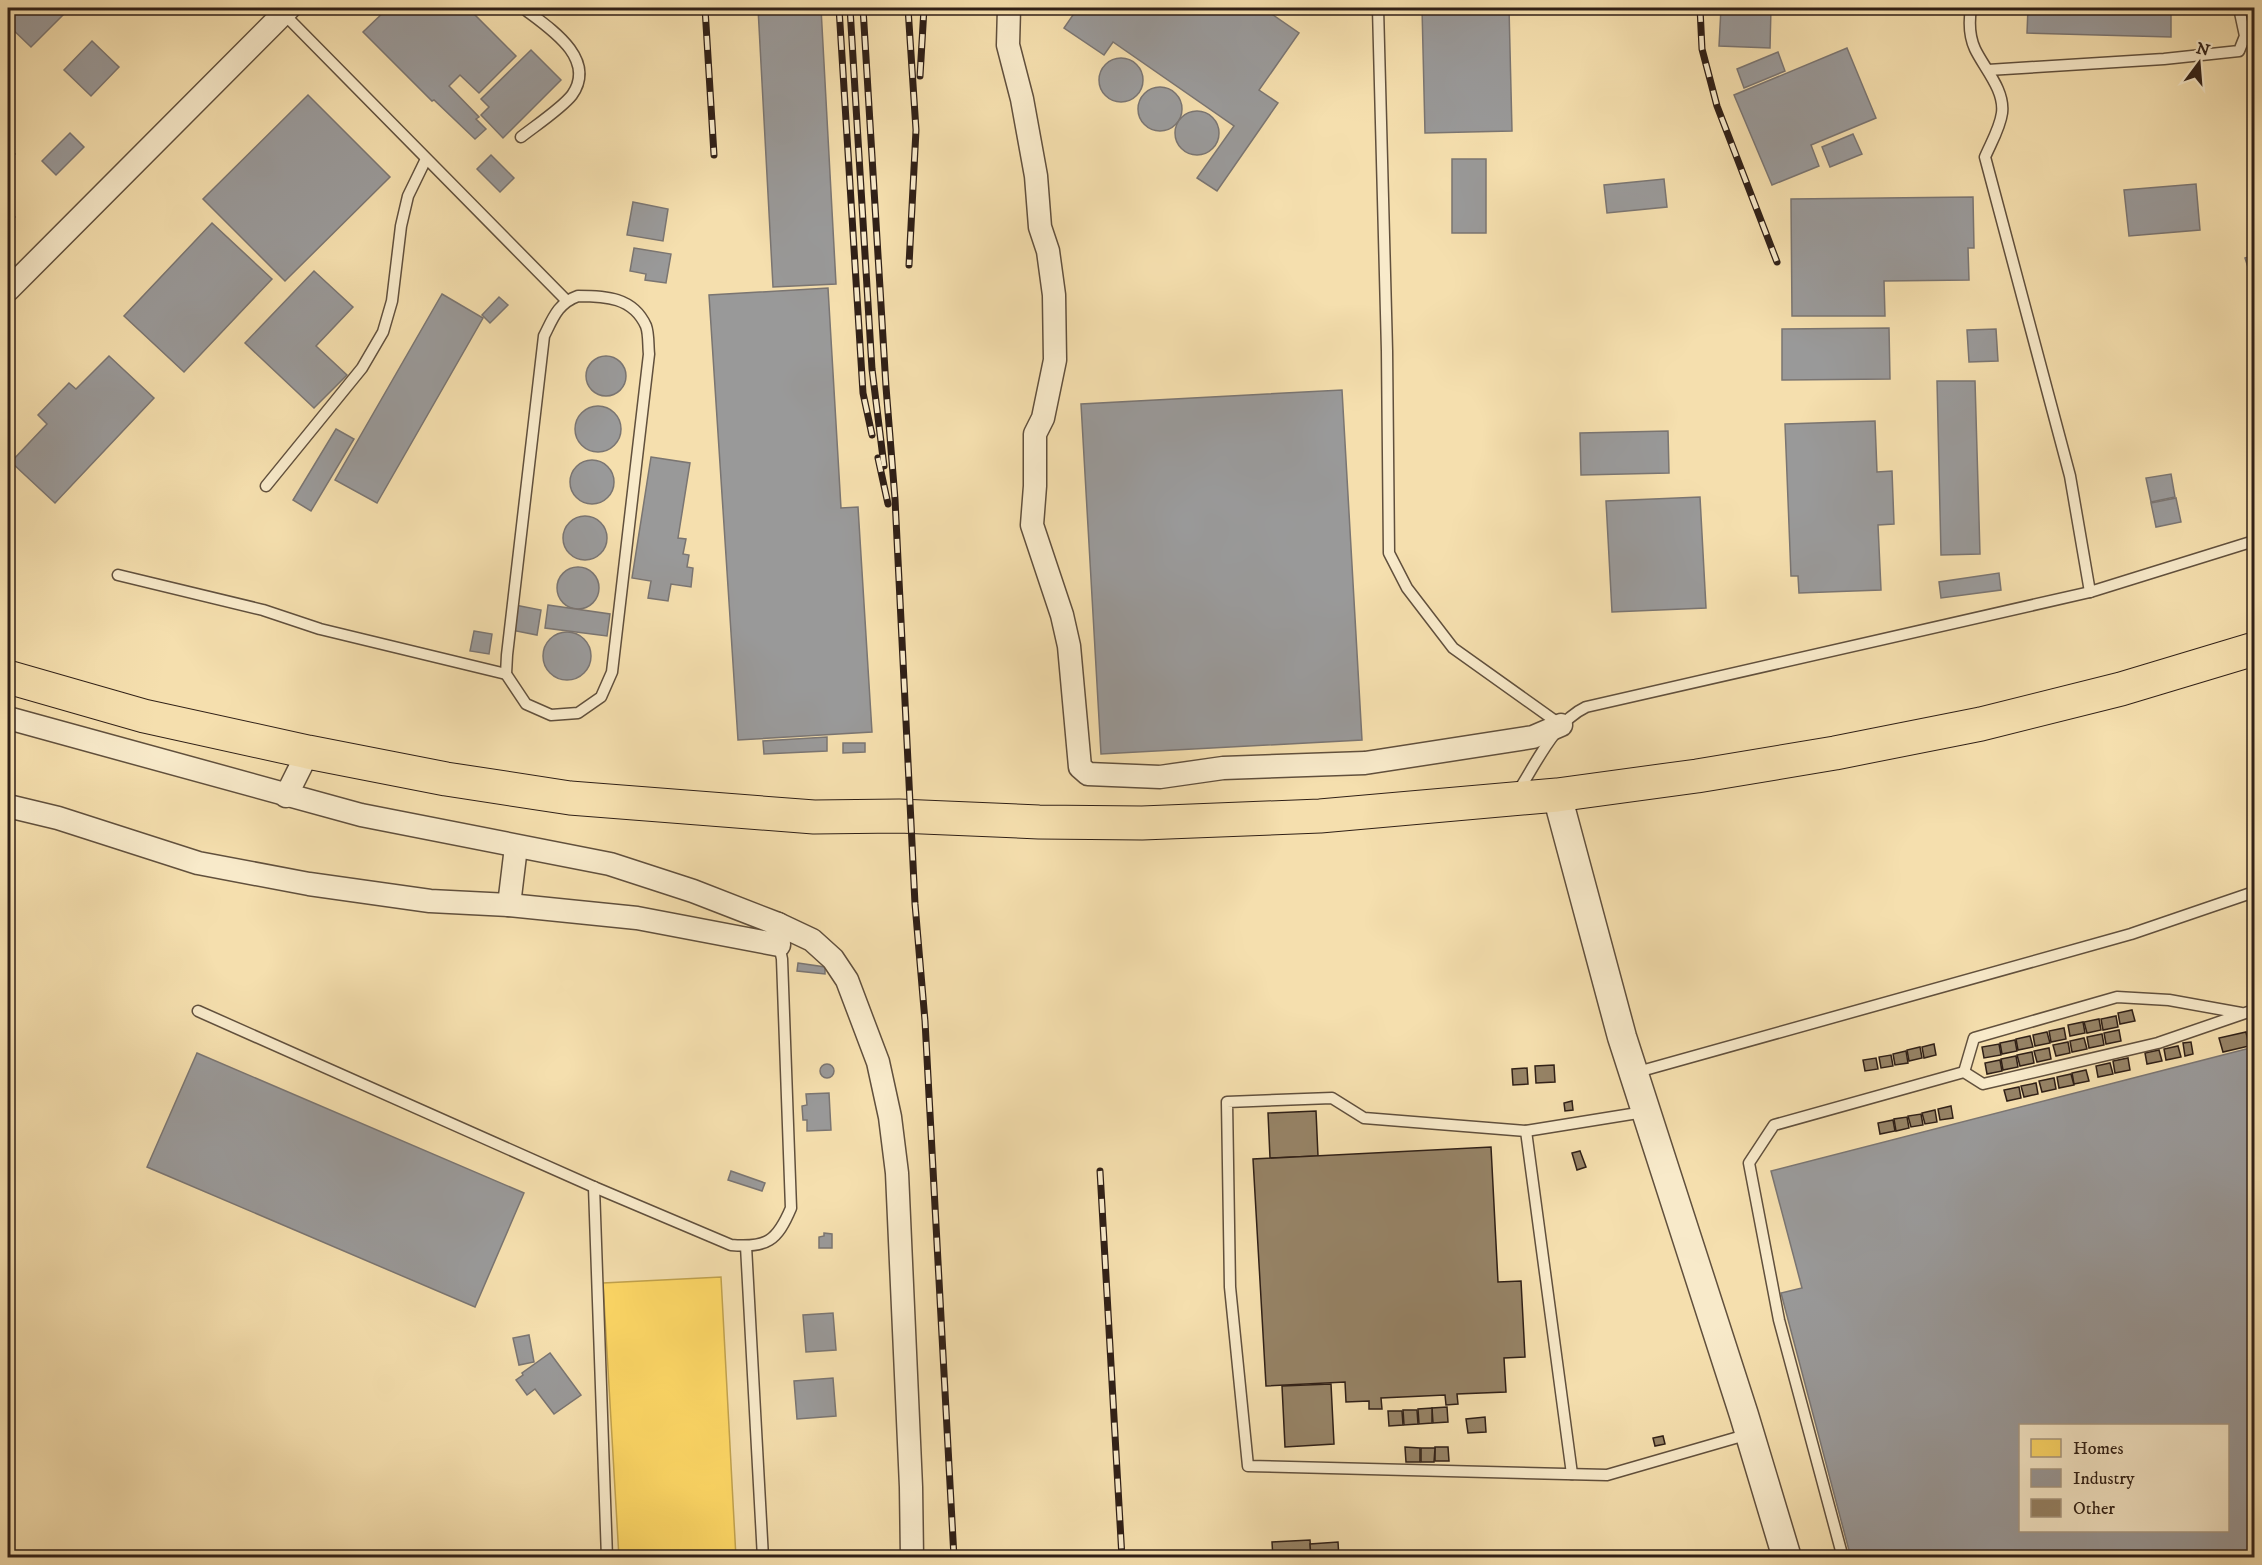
<svg xmlns="http://www.w3.org/2000/svg" width="2262" height="1565" font-family="'IM FELL DW Pica',serif">
	<style>
		.homes { fill: #ffd966; stroke: #c1a24e; stroke-width: 1.5 }
		.industry { fill: #999; stroke: #7a7572; stroke-width: 1.5; fill-rule: evenodd }
		.building { fill: #968366; stroke: #302017; stroke-width: 1.5 }
		.lines { fill: none; stroke-linecap: round; stroke-linejoin: round }
		.service-casing { stroke: #61503d; stroke-width: 13 }
		.minor-casing { stroke: #61503d; stroke-width: 25 }
		.tertiary-casing { stroke: #61503d; stroke-width: 31 }
		.trunk-casing { stroke: #302017; stroke-width: 35 }
		.service { stroke: #f8eaca; stroke-width: 10 }
		.minor { stroke: #f8eaca; stroke-width: 22 }
		.tertiary { stroke: #f8eaca; stroke-width: 28 }
		.trunk { stroke: #f5dfae; stroke-width: 33 }
		.rail-casing { stroke: #302017; stroke-width: 7 }
		.rail { stroke: #f8eaca; stroke-width: 4.5; stroke-dasharray: 14; stroke-linecap: butt }
	</style>
	<rect width="100%" height="100%" fill="#f5dfae"/>
	<filter id="stains"><feTurbulence type="fractalNoise" baseFrequency=".00333" numOctaves="4"/><feColorMatrix values="0 0 0 0 .2 0 0 0 0 .09 0 0 0 0 .02 0 0 0 .5 -.17"/></filter>
	<radialGradient id="worn" r=".72"><stop offset=".6" stop-color="#630" stop-opacity="0"/><stop offset="1" stop-color="#630" stop-opacity=".3"/></radialGradient>
	<!-- homes -->
	<path class="homes" d="M721,1277L736,1558H619L603,1283Z"/>
	<!-- industry -->
	<g class="industry">
		<path d="M8,8H70L31,47L8,25Z"/>
		<path d="M388,8H462L464,10L468,8L516,56L479,93L460,75L449,86L479,117L476,119L486,129L475,139L434,100L432,101L363,32Z"/>
		<path d="M758,8H821L836,284L773,287Z"/>
		<path d="M1063,8H1263L1299,33L1259,90L1278,103L1217,191L1197,178L1234,126L1113,42L1104,55L1064,28L1073,15Z"/>
		<path d="M1422,8H1509L1512,131L1425,133Z"/>
		<path d="M1721,8H1771L1770,48L1719,46Z"/>
		<path d="M2028,8H2171V37L2027,33Z"/>
		<path d="M92,41L119,67L91,96L64,70Z"/>
		<path d="M1847,48L1876,118L1811,145L1819,166L1772,185L1734,95Z"/>
		<path d="M531,50L561,80L503,138L481,115L489,107L481,99Z"/>
		<path d="M1778,52L1785,71L1744,88L1737,69Z"/>
		<circle cx="1121" cy="80" r="22"/>
		<circle cx="1160" cy="109" r="22"/>
		<path d="M308,95L390,177L285,281L203,199Z"/>
		<circle cx="1197" cy="133" r="22"/>
		<path d="M70,133L84,147L56,175L42,161Z"/>
		<path d="M1853,134L1862,154L1830,167L1822,147Z"/>
		<path d="M8,146L15,154L8,161Z"/>
		<path d="M491,155L514,178L500,192L477,169Z"/>
		<rect x="1452" y="159" width="34" height="74"/>
		<path d="M1664,179L1667,207L1607,213L1604,185Z"/>
		<path d="M2196,184L2200,230L2129,236L2124,190Z"/>
		<path d="M1973,197L1974,248H1968L1969,280L1884,281L1885,316H1792L1791,199Z"/>
		<path d="M633,202L668,209L663,241L627,235Z"/>
		<path d="M8,209L15,217L8,225Z"/>
		<path d="M212,223L272,279L184,372L124,316Z"/>
		<path d="M634,248L671,254L666,283L645,280L646,274L630,271Z"/>
		<path d="M2254,255V286L2245,258Z"/>
		<path d="M314,271L353,307L316,346L347,375L314,408L245,343Z"/>
		<path d="M828,288L841,508L858,507L872,732L738,740L709,295Z"/>
		<path d="M442,294L483,318L377,503L335,480Z"/>
		<path d="M499,297L508,305L490,323L482,315Z"/>
		<path d="M1889,328L1890,379L1782,380V329Z"/>
		<path d="M1996,329L1998,361L1969,362L1967,330Z"/>
		<circle cx="606" cy="376" r="20"/>
		<path d="M109,356L154,398L55,503L11,462L47,424L38,415L69,383L76,389Z"/>
		<path d="M1937,381H1975L1980,554L1941,555Z"/>
		<path d="M1342,390L1362,740L1101,754L1081,404Z"/>
		<circle cx="598" cy="429" r="23"/>
		<path d="M1875,421L1877,472L1892,471L1894,524L1878,525L1881,590L1799,593L1798,576H1791L1785,424Z"/>
		<path d="M336,429L354,439L311,511L293,500Z"/>
		<path d="M1668,431L1669,473L1581,475L1580,433Z"/>
		<path d="M651,457L690,463L678,538L686,539L683,554L689,555L687,567L693,568L691,587L671,584L668,601L648,598L651,581L632,578Z"/>
		<circle cx="592" cy="482" r="22"/>
		<path d="M2171,474L2175,497L2151,502L2146,478Z"/>
		<path d="M1700,497L1706,608L1612,612L1606,501Z"/>
		<path d="M2176,498L2181,522L2156,527L2151,503Z"/>
		<circle cx="585" cy="538" r="22"/>
		<circle cx="578" cy="588" r="21"/>
		<path d="M1999,573L2001,590L1941,598L1939,582Z"/>
		<path d="M515,605L541,610L537,635L511,630Z"/>
		<path d="M548,605L610,614L607,636L545,628Z"/>
		<path d="M474,631L492,634L489,654L470,651Z"/>
		<circle cx="567" cy="656" r="24"/>
		<path d="M827,737V751L764,754L763,741Z"/>
		<path d="M843,743H865V752L843,753Z"/>
		<path d="M798,963L825,967V974L797,971Z"/>
		<path d="M2254,1047V1558H1851L1781,1293L1802,1288L1771,1171ZM2020,1426H2228V1530H2020Z"/>
		<path d="M197,1053L524,1193L475,1307L147,1167Z"/>
		<circle cx="827" cy="1071" r="7"/>
		<path d="M829,1093L831,1130L807,1131V1120H803L802,1106L807,1105L806,1094Z"/>
		<path d="M731,1171L765,1183L762,1191L728,1180Z"/>
		<path d="M824,1233L832,1234V1248H819V1237L824,1236Z"/>
		<path d="M833,1313L836,1350L806,1352L803,1315Z"/>
		<path d="M529,1335L534,1362L519,1365L513,1338Z"/>
		<path d="M550,1353L581,1395L554,1414L535,1389L527,1395L516,1380L523,1375L522,1373Z"/>
		<path d="M833,1378L836,1416L797,1419L794,1381Z"/>
	</g>
	<!-- building -->
	<g class="building">
		<path d="M2132,1010L2135,1021L2120,1024L2118,1013Z"/>
		<path d="M2116,1016L2118,1027L2103,1030L2101,1019Z"/>
		<path d="M2099,1019L2101,1030L2087,1033L2084,1022Z"/>
		<path d="M2083,1022L2085,1033L2070,1036L2068,1025Z"/>
		<path d="M2064,1028L2066,1039L2051,1042L2049,1031Z"/>
		<path d="M2119,1030L2121,1041L2106,1044L2104,1033Z"/>
		<path d="M2047,1032L2050,1043L2035,1046L2033,1035Z"/>
		<path d="M2246,1032L2249,1046L2223,1052L2219,1038Z"/>
		<path d="M2102,1034L2104,1045L2089,1048L2087,1037Z"/>
		<path d="M2030,1036L2033,1047L2018,1050L2016,1039Z"/>
		<path d="M2084,1038L2087,1049L2072,1052L2070,1041Z"/>
		<path d="M2015,1040L2017,1051L2002,1054L2000,1043Z"/>
		<path d="M2068,1042L2070,1053L2056,1056L2053,1045Z"/>
		<path d="M2191,1042L2193,1054L2185,1056L2183,1043Z"/>
		<path d="M1934,1044L1936,1055L1924,1058L1922,1047Z"/>
		<path d="M1999,1044L2001,1055L1984,1058L1982,1047Z"/>
		<path d="M2178,1046L2181,1057L2166,1060L2164,1049Z"/>
		<path d="M1920,1047L1922,1058L1909,1061L1907,1050Z"/>
		<path d="M2049,1048L2051,1059L2037,1062L2034,1051Z"/>
		<path d="M2159,1050L2162,1061L2147,1064L2145,1053Z"/>
		<path d="M1906,1051L1908,1063L1895,1065L1893,1054Z"/>
		<path d="M2032,1052L2034,1063L2020,1066L2017,1055Z"/>
		<path d="M1891,1055L1893,1066L1881,1068L1879,1057Z"/>
		<path d="M2016,1056L2018,1067L2003,1070L2001,1059Z"/>
		<path d="M1876,1058L1878,1069L1865,1071L1863,1060Z"/>
		<path d="M2128,1058L2130,1070L2115,1073L2113,1061Z"/>
		<path d="M2000,1060L2002,1071L1987,1074L1985,1063Z"/>
		<path d="M2110,1063L2113,1074L2098,1077L2096,1066Z"/>
		<path d="M1554,1065L1555,1082L1536,1083L1535,1066Z"/>
		<path d="M1527,1068L1528,1084L1513,1085L1512,1069Z"/>
		<path d="M2086,1070L2089,1081L2074,1084L2072,1073Z"/>
		<path d="M2071,1074L2074,1085L2059,1088L2057,1077Z"/>
		<path d="M2054,1078L2056,1089L2042,1092L2039,1081Z"/>
		<path d="M2036,1083L2038,1094L2024,1097L2021,1086Z"/>
		<path d="M2019,1087L2021,1098L2007,1101L2004,1090Z"/>
		<path d="M1572,1101L1573,1110L1565,1111L1564,1103Z"/>
		<path d="M1951,1106L1953,1118L1940,1120L1938,1109Z"/>
		<path d="M1935,1110L1937,1122L1925,1124L1922,1113Z"/>
		<path d="M1316,1111L1318,1156L1270,1158L1268,1113Z"/>
		<path d="M1921,1114L1923,1125L1911,1127L1908,1116Z"/>
		<path d="M1907,1117L1909,1128L1896,1131L1894,1119Z"/>
		<path d="M1893,1120L1895,1131L1880,1134L1878,1123Z"/>
		<path d="M1491,1147L1498,1282L1521,1281L1525,1357L1504,1358L1506,1392L1457,1394L1458,1404L1446,1405L1445,1395L1381,1398L1382,1409H1369V1401L1346,1402L1345,1382L1266,1386L1253,1159Z"/>
		<path d="M1580,1151L1586,1167L1577,1170L1572,1153Z"/>
		<path d="M1331,1384L1334,1444L1285,1447L1282,1386Z"/>
		<path d="M1447,1407L1448,1422L1433,1423L1432,1408Z"/>
		<path d="M1432,1408V1423L1419,1424L1418,1409Z"/>
		<path d="M1403,1410H1417L1418,1424L1404,1425Z"/>
		<path d="M1388,1411H1402L1403,1425L1389,1426Z"/>
		<path d="M1485,1417L1486,1432L1468,1433L1466,1419Z"/>
		<path d="M1663,1436L1665,1444L1655,1446L1653,1438Z"/>
		<path d="M1405,1447L1420,1448V1462H1406Z"/>
		<path d="M1435,1447H1448L1449,1461H1435Z"/>
		<path d="M1421,1448H1435L1434,1462H1421Z"/>
		<path d="M1310,1540L1311,1558H1273L1272,1542Z"/>
		<path d="M1338,1542L1339,1558H1311L1310,1544Z"/>
	</g>
	<g class="lines">
		<!-- service casing -->
		<g class="service-casing">
			<g id="service">
				<path d="M1378,8L1387,351L1389,553L1407,588L1453,648L1561,725"/>
				<path d="M1971,8C1969,21 1969,36 1975,49C1984,68 2005,90 2002,113C2000,128 1991,143 1985,157L2070,476L2090,592"/>
				<path d="M283,13L566,300"/>
				<path d="M1988,70L2164,59L2239,51L2245,36L2239,8"/>
				<path d="M521,137C535,126 562,108 572,95C598,58 548,27 523,8"/>
				<path d="M578,296C605,296 633,297 646,326C649,334 648,346 649,354L612,672L601,697L578,713L551,715L526,704L506,674L507,655L544,336C553,318 558,303 578,296Z"/>
				<path d="M266,486L362,368L383,332L392,301L401,226L408,196L426,159"/>
				<path d="M118,575L263,610L320,629L506,674"/>
				<path d="M1517,793C1536,764 1554,722 1586,707L2090,592L2254,541"/>
				<path d="M198,1011L594,1187L731,1245C767,1248 777,1241 791,1208L782,959L779,945"/>
				<path d="M1964,1072L1974,1038L2117,997L2169,1000L2241,1013"/>
				<path d="M1634,1073L2131,934L2254,892"/>
				<path d="M1644,1112L1526,1131L1364,1118L1332,1098L1227,1102L1230,1287L1248,1466L1607,1475L1749,1434"/>
				<path d="M1526,1131L1572,1474"/>
				<path d="M594,1187L607,1558"/>
				<path d="M746,1246L763,1558"/>
				<path d="M1843,1558L1779,1320L1749,1163L1774,1125L1964,1072L1983,1084L2158,1043L2254,1010"/>
			</g>
		</g>
		<!-- minor casing -->
		<g class="minor-casing">
			<g id="minor">
				<path d="M1009,8L1008,45L1022,99L1036,176L1040,227L1048,251L1054,295L1055,360L1043,418L1035,434V486L1032,525L1062,615L1069,646L1080,767L1088,774L1160,777L1223,768L1365,763L1533,737L1561,725"/>
				<path d="M8,290L289,8"/>
				<path d="M8,718L361,815L610,864L693,891L778,924L779,945L637,918L509,905L430,901L309,884L198,863L58,818L8,806"/>
				<path d="M286,796L308,752"/>
				<path d="M509,905L516,847"/>
				<path d="M778,924L812,940L833,959L847,980L878,1062L890,1117L897,1173L911,1487L912,1558"/>
			</g>
		</g>
		<!-- tertiary casing -->
		<g class="tertiary-casing">
			<path id="tertiary" d="M1557,795L1622,1037L1744,1415L1787,1558"/>
		</g>
		<!-- trunk casing -->
		<g class="trunk-casing">
			<path id="trunk" d="M8,677L144,716L308,752L446,779L570,798L814,817L899,816L1039,822L1142,823L1320,816L1557,795L1697,776L1835,753L1981,724L2121,689L2254,649"/>
		</g>
		<!-- service -->
		<use href="#service" class="service"/>
		<!-- minor -->
		<use href="#minor" class="minor"/>
		<!-- tertiary -->
		<use href="#tertiary" class="tertiary"/>
		<!-- trunk -->
		<use href="#trunk" class="trunk"/>
		<!-- rail casing -->
		<g class="rail-casing">
			<g id="rail">
				<path d="M705,8L714,155"/>
				<path d="M839,8L863,393L872,435"/>
				<path d="M850,8L872,369L884,466"/>
				<path d="M863,8L886,387L895,499L915,904L925,1021L954,1558"/>
				<path d="M908,8L916,130L909,265"/>
				<path d="M1700,8L1702,49L1717,106L1777,262"/>
				<path d="M920,76L924,8"/>
				<path d="M878,458L888,504"/>
				<path d="M1100,1171L1122,1558"/>
			</g>
		</g>
		<!-- rail -->
		<use href="#rail" class="rail"/>
	</g>
	<!-- margin -->
	<rect width="2262" height="1565" fill="none" stroke="#f5dfae" stroke-width="30"/>
	<rect x="9" y="9" width="2244" height="1547" fill="none" stroke="#302017" stroke-width="3"/>
	<rect x="15" y="15" width="2232" height="1535" fill="none" stroke="#302017" stroke-width="1.5"/>
	<!-- legend -->
	<rect x="2019" y="1424" width="210" height="108" fill="#f8eaca" stroke="#a89982" stroke-width="1.5"/>
	<rect x="2031" y="1439" width="30" height="18" fill="#ffd966" stroke="#a89982" stroke-width="1.5"/>
	<text x="2073" y="1454" font-size="18" fill="#302017">Homes</text>
	<rect x="2031" y="1469" width="30" height="18" fill="#999999" stroke="#a89982" stroke-width="1.5"/>
	<text x="2073" y="1484" font-size="18" fill="#302017">Industry</text>
	<rect x="2031" y="1499" width="30" height="18" fill="#968366" stroke="#a89982" stroke-width="1.5"/>
	<text x="2073" y="1514" font-size="18" fill="#302017">Other</text>
	<!-- north arrow -->
	<g transform="translate(2199 63) rotate(16)" stroke="#f8eaca" stroke-width="4.5" paint-order="stroke">
	<path d="M0-4.5L10 22L0 15L-10 22Z" fill="#302017"/>
	<text y="-9" font-size="16" font-weight="bold" text-anchor="middle" fill="#302017">N</text>
	</g>
	<rect width="100%" height="100%" filter="url(#stains)"/>
	<rect width="100%" height="100%" fill="url(#worn)"/>
</svg>
